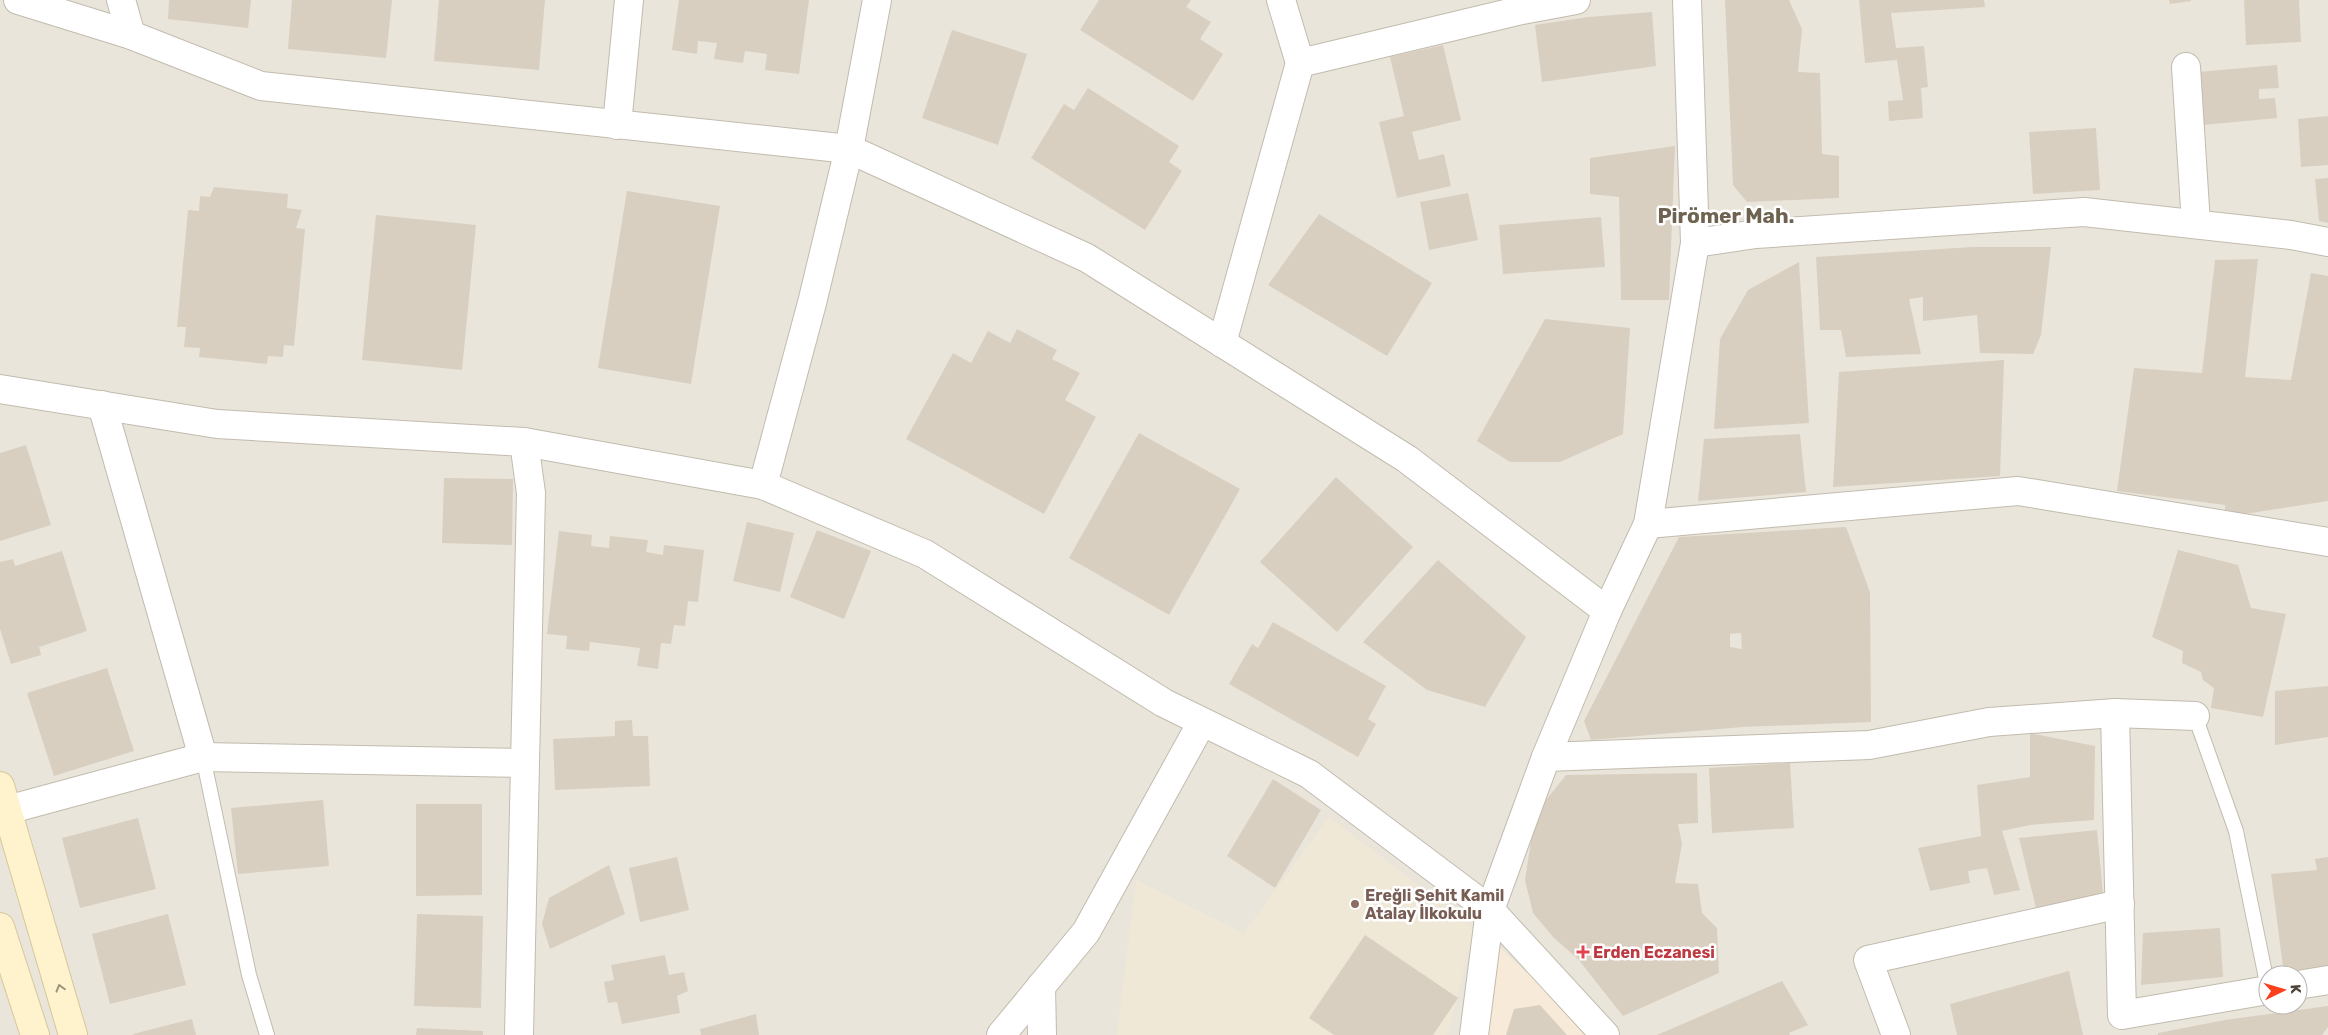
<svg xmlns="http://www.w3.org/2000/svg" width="2328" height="1035" font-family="Rubik,sans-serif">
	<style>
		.residential { fill: #eae5da; fill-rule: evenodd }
		.commercial { fill: #f7ead8 }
		.education { fill: #efe8d6 }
		.building { fill: #d8cfc1; fill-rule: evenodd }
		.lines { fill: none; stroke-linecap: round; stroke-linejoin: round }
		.service-casing { stroke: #c2bbae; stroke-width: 16 }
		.minor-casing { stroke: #c2bbae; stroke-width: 30 }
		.tertiary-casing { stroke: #c2bbae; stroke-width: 30 }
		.secondary-casing { stroke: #d6c79b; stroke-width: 30 }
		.service { stroke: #fff; stroke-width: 14 }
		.minor { stroke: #fff; stroke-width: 28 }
		.tertiary { stroke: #fff; stroke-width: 28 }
		.secondary { stroke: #fff3cd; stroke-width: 28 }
		.oneway { stroke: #9c937c }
		.education-dot { fill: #8d6e63; stroke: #fff; stroke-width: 2 }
		.health-dot { fill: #e0444e; stroke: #fff; stroke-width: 2 }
		.labels { text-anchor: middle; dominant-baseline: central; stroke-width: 5; stroke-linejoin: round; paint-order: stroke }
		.education-label { font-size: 16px; font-weight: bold; fill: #785e54; stroke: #fff; text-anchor: start }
		.health-label { font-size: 16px; font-weight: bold; fill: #be3a42; stroke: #fff; text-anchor: start }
		.district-label { font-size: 21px; font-weight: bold; fill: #6e6250; stroke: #fff }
	</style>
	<rect width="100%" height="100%" fill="#f6f3ec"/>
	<!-- residential -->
	<path class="residential" d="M0,0H2328V1035H0ZM2268,975H2298V1005H2268Z"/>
	<!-- commercial -->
	<path class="commercial" d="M1497,945L1579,1022L1590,1035H1485Z"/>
	<!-- education -->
	<path class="education" d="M1329,817L1475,928L1447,1035H1117L1136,880L1244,933Z"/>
	<!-- building -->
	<g class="building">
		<path d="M169,0H251L248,28L168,19Z"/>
		<path d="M292,0H392L386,58L288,49Z"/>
		<path d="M439,0H545L539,70L434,61Z"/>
		<path d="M679,0H809L799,74L765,70L767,54L745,51L743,63L714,59L717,43L698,41L697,54L672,50Z"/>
		<path d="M1099,0H1191L1186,7L1211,22L1200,39L1223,54L1193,101L1080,30Z"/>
		<path d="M1725,0H1789L1802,29L1798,72L1820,73L1822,154L1839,156V198L1747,202L1733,185Z"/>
		<path d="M1859,0H1984L1985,7L1891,13L1896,48L1924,46L1928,87L1921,88L1923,118L1889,121L1888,101L1903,100L1897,60L1865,63Z"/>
		<path d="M2169,0H2191V1L2170,4Z"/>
		<path d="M2244,0H2299L2301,42L2246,45Z"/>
		<path d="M1652,12L1656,66L1542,82L1535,25L1588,17Z"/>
		<path d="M952,30L1027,54L998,145L922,118Z"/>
		<path d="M1443,45L1461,120L1412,132L1419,160L1444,154L1451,186L1397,198L1379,122L1404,116L1390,57Z"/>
		<path d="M2277,65L2279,88L2259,89V99L2275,98L2277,118L2203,125L2198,72Z"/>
		<path d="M1088,88L1179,146L1169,162L1182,171L1145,230L1031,158L1064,104L1074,110Z"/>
		<path d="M2328,116V165L2301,167L2298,119Z"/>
		<path d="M2096,128L2100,190L2033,194L2029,132Z"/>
		<path d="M1675,146L1669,300H1621L1619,197L1590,194V158Z"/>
		<path d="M2328,178V223L2319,221L2315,179Z"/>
		<path d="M214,187L288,194L287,208L302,210L296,228L305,229L294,346L284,345L283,357L268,356L267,364L199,357L200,348L184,347L186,327H177L188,210L199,211L200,196L210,197Z"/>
		<path d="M627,191L720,206L691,384L598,368Z"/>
		<path d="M1468,193L1478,240L1429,250L1420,202Z"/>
		<path d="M1319,214L1432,283L1387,356L1268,285Z"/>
		<path d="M376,215L476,225L462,370L362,360Z"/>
		<path d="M1601,217L1605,267L1503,274L1499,225Z"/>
		<path d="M1972,247H2051L2041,335L2033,354L1980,353L1977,315L1923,321V297L1909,299L1921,354L1846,357L1841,330H1820L1816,257Z"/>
		<path d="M2258,259L2245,377L2291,380L2311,273L2328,276V501L2225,517V505L2117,491L2134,368L2202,373L2215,260Z"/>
		<path d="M1799,262L1809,423L1714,429L1720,339L1748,290Z"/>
		<path d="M1545,319L1630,328L1623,434L1560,462H1510L1477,441Z"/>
		<path d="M1017,329L1057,350L1052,359L1080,373L1065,400L1096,417L1044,514L906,439L953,353L971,363L988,331L1010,343Z"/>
		<path d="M2004,360L2000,476L1833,487L1839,372Z"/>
		<path d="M1139,433L1240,489L1169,615L1069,558Z"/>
		<path d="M1800,434L1806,492L1698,501L1704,439Z"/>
		<path d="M26,445L51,525L0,541V453Z"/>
		<path d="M1336,477L1413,547L1337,632L1260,562Z"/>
		<path d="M444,478L513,479L512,545L442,543Z"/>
		<path d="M747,522L794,533L780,592L733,581Z"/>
		<path d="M1846,527L1870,592L1871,722L1743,727L1591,740L1584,721L1679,537ZM1741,633L1742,649L1730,647V634Z"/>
		<path d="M817,530L871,551L844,619L790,597Z"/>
		<path d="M559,531L592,535L591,546L609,548L610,536L648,540L646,552L663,555L664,545L704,550L698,602L688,601L685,626L674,625L671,644L661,643L658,669L637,666L640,648L590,642L589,651L566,649L567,636L547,634Z"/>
		<path d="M2178,550L2238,565L2251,608L2286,614L2263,717L2211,708L2214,688L2203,680L2201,672L2182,663L2183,651L2152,637Z"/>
		<path d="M62,551L87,631L39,647L41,655L11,664L0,629V562L13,559L15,566Z"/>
		<path d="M1438,560L1526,637L1485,707L1427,690L1363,642Z"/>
		<path d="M1273,622L1386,686L1368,719L1376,724L1358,757L1229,684L1252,644L1258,648Z"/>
		<path d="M107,668L134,751L54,776L27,693Z"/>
		<path d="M2328,686V737L2275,745V691Z"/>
		<path d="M632,720L633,736H648L650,786L555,790L553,739L615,736V721Z"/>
		<path d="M2030,733L2095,746L2094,820L2030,825L2002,831L2020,890L1994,895L1987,868L1968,871L1970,883L1930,891L1918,848L1981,836L1977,785L2030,777Z"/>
		<path d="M1790,763L1794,828L1712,833L1709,768Z"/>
		<path d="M1697,773L1698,823L1678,824L1682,844L1675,883L1698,884L1702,913L1717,928L1719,973L1623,1016L1578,959L1554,938L1533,913L1525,880L1531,841L1542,805L1566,775Z"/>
		<path d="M1273,779L1321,810L1275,888L1227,856Z"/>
		<path d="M323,800L329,866L238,874L231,808Z"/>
		<path d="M416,804H482V895L416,896Z"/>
		<path d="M138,818L156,889L80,908L62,838Z"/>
		<path d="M2097,830L2103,894L2037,912L2019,838Z"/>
		<path d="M677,857L689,910L640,922L629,868Z"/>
		<path d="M2328,857V967L2284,975L2271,874L2317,870L2315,859Z"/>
		<path d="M609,865L625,914L550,949L542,924L549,898Z"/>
		<path d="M168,914L186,985L110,1004L92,934Z"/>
		<path d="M417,914L483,916L481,1008L414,1006Z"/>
		<path d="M2220,928L2223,977L2141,985L2143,933Z"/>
		<path d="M1365,935L1458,998L1433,1035H1334L1309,1018Z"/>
		<path d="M665,955L669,975L684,972L688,991L677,996L680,1013L622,1024L617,1002L608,1003L604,982L614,980L611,965Z"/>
		<path d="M2069,971L2083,1035H1957L1950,1004Z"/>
		<path d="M1782,981L1808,1025L1789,1033L1790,1035H1657Z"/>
		<path d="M1540,1005L1567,1035H1506L1514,1009Z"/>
		<path d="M2328,1006V1027L2322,1035H2158V1033L2225,1020Z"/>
		<path d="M756,1014L759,1035H701L700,1029Z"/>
		<path d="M192,1019L196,1035H133V1034Z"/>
		<path d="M417,1028L483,1031V1035H416Z"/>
	</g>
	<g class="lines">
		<!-- service casing -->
		<g class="service-casing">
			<g id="service">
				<path d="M2195,716L2236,831L2268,988"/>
				<path d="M203,757L249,975L267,1035"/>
			</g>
		</g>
		<!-- minor casing -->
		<g class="minor-casing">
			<g id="minor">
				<path d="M18,0L131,35"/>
				<path d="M121,0L131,35L261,86L849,149L1087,258L1407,459L1607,611"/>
				<path d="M1281,0L1300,63L1522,10L1576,0"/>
				<path d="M2186,67L2196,224"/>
				<path d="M617,125L629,0"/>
				<path d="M1695,243L1756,234L2084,212L2291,235L2328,242"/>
				<path d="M1222,343L1300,63"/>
				<path d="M102,405L203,757"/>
				<path d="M763,485L812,303L849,149L877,0"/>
				<path d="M1648,524L2018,491L2328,542"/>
				<path d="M2115,713L2122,1015L2268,990"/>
				<path d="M1546,757L1869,745L1989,722L2115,713L2195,716"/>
				<path d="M7,810L203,757L525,763"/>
				<path d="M2298,985L2328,980"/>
				<path d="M1041,986L1042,1035"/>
				<path d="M519,1035L531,493L524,442"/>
				<path d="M1001,1035L1086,932L1202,722"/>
				<path d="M1896,1035L1868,960L2120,904"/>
			</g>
		</g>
		<!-- tertiary casing -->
		<g class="tertiary-casing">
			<g id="tertiary">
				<path d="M0,389L217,424L524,442L763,485L925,554L1164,703L1309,774L1490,910L1605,1035"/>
				<path d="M1474,1035L1490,910L1546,757L1607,611L1648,524L1695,243L1687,0"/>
			</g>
		</g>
		<!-- secondary casing -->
		<g class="secondary-casing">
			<g id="secondary">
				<path d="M0,786L73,1035"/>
				<path d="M0,927L35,1035"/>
			</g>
		</g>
		<!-- service -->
		<use href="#service" class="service"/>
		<!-- minor -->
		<use href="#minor" class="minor"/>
		<!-- tertiary -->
		<use href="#tertiary" class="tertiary"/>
		<!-- secondary -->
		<use href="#secondary" class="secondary"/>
	</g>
	<!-- one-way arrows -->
	<defs><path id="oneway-chevron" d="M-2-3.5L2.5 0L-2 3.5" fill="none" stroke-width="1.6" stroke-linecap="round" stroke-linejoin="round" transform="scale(1.25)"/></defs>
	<use class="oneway" href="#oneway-chevron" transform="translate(60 988) rotate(-106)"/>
	<!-- markers -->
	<circle class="education-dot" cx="1355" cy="904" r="5"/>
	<path class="health-dot" d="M1580.5 944.5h5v5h5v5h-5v5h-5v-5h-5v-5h5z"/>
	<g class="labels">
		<!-- education labels -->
		<g class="education-label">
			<text x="1365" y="895">Ereğli Şehit Kamil<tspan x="1365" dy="18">Atalay İlkokulu</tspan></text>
		</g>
		<!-- health labels -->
		<g class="health-label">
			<text x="1593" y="952">Erden Eczanesi</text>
		</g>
		<!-- district labels -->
		<g class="district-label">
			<text x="1726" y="215">Pirömer Mah.</text>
		</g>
	</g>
	<!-- north arrow -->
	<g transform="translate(2283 990) rotate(85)"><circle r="24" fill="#ffffff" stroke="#b7b4b0"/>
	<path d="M0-4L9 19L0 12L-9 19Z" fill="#fc3f1d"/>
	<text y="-8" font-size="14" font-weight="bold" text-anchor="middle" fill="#4b4439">K</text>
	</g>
</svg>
